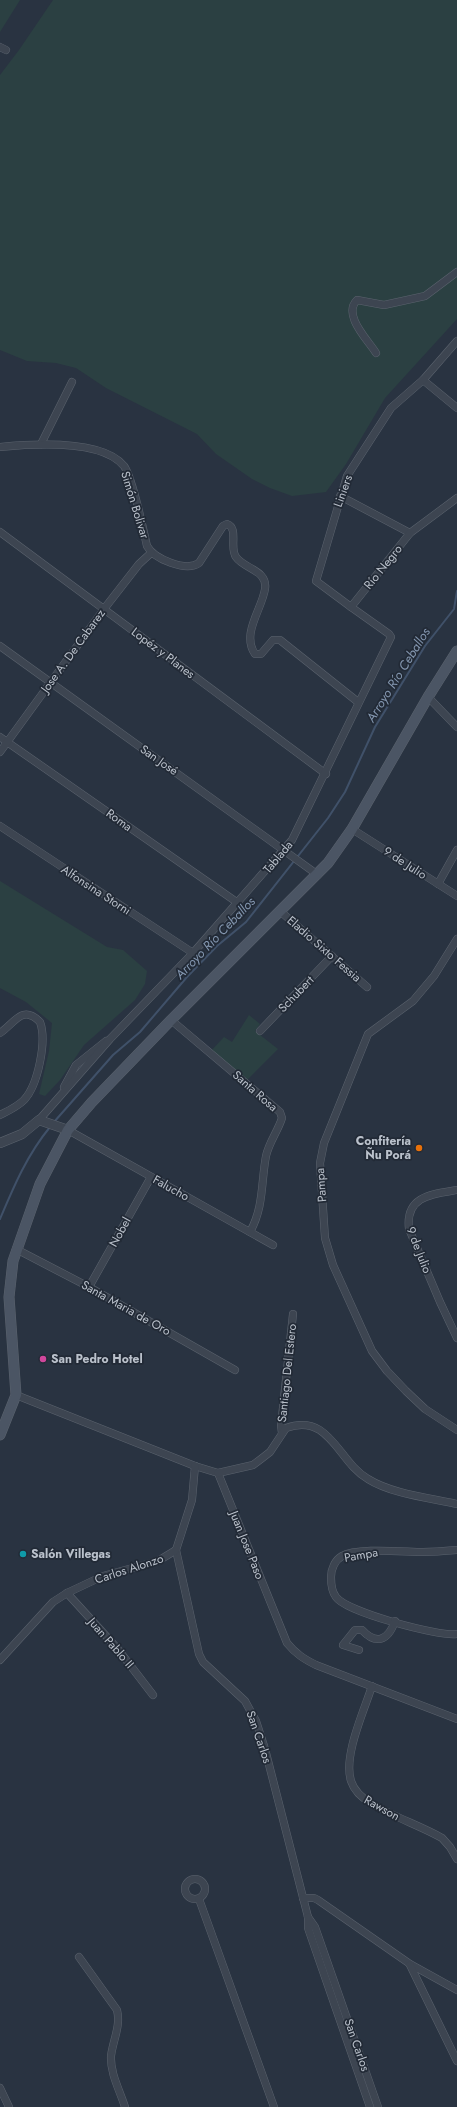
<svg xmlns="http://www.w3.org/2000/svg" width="457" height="2107" font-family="Jost,sans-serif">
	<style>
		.green { fill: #2b4042 }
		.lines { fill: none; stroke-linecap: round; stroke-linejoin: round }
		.stream { stroke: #405169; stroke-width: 2 }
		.minor-casing { stroke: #5b636e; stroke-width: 8 }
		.tertiary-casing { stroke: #5b636e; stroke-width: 10 }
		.secondary-casing { stroke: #5b636e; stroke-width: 11 }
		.minor { stroke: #3d4551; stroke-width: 7 }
		.tertiary { stroke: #3d4551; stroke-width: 9 }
		.secondary { stroke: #4b5564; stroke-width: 10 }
		.food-dot { fill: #e8710a; stroke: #222a36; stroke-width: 1.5 }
		.hotel-dot { fill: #d1479c; stroke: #222a36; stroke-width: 1.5 }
		.culture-dot { fill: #0f9aa8; stroke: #222a36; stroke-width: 1.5 }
		.labels { text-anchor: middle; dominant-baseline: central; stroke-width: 3.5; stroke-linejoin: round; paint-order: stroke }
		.street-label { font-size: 12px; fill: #bac1cb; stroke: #222a36 }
		.poi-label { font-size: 12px; font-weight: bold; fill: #bac1cb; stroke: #222a36; text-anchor: start }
		.water-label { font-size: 13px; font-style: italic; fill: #8497b0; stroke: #222a36 }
	</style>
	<rect width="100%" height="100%" fill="#293341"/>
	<!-- green -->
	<g class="green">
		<path d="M0,0H20L0,32Z"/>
		<path d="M53,0H457V319L385,398L346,464L326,492L292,496L270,488L252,479L216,454L197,434L106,388L76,368L56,363L27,361L0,350V75L19,50Z"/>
		<path d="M0,881L107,947L123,950L147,971L145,984L135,1000L84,1045L60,1080L45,1096L39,1094L49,1051L52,1023L26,1002L0,988Z"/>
		<path d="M249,1015L260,1024L255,1031L278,1049L246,1081L210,1052L224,1037L232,1042Z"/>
	</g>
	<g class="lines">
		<!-- stream -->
		<g class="stream">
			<path d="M54,1122L113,1055L140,1032L187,977L217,946L246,922L328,818L345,792L375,727L425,646L454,609L457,591"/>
			<path d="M0,1219C14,1186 27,1155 50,1127"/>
		</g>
		<!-- minor casing -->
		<g class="minor-casing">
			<g id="minor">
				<path d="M0,47L6,50"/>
				<path d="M376,353C368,340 342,315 357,300L384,305L425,296L457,272"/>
				<path d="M423,380L457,408"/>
				<path d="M41,444L72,382"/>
				<path d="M0,447C31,444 102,439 124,466C133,478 143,529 147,546C154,559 186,572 199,563L223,526L227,524C239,528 229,548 236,557C244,569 268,570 265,589C262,609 241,634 255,654H261L273,640H280L358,702"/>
				<path d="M340,496L410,533"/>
				<path d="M0,532L326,774"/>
				<path d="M351,607L316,581L347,476L391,408L423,380L457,341"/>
				<path d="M0,646L318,875"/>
				<path d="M428,697L457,727"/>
				<path d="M0,737L238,903"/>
				<path d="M0,752L104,609L139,564L151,553"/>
				<path d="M0,826L193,953"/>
				<path d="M352,829L457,896"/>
				<path d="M438,884L457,850"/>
				<path d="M280,911L367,987"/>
				<path d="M457,939L434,976L413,1001L368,1034L324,1143L320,1163L325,1238L333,1265L372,1351L387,1371L406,1391L425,1409L457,1430"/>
				<path d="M171,1020L280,1112L282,1118C278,1131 269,1142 266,1156C261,1182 264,1207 250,1232"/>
				<path d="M260,1031L332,956"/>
				<path d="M0,1033C15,1023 22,1004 40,1022C47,1041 38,1085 24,1100C17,1107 8,1111 0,1115"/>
				<path d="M64,1087L76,1065L106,1041"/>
				<path d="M39,1120L110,1039L193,953L292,840L391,637L389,634L351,607L410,533L457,498"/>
				<path d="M68,1130L273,1245"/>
				<path d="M457,1190C432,1194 405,1196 409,1229L440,1302L457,1338"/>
				<path d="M16,1249L89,1287L235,1370"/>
				<path d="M89,1287L151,1177"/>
				<path d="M16,1395L195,1466L218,1473L287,1643C296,1654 304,1659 316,1665L457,1719"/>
				<path d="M282,1433L281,1426L293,1314"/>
				<path d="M218,1473L253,1465L261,1459L270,1452L286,1428C330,1412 338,1462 368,1479C392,1494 430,1498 457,1504"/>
				<path d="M176,1550L199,1654L203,1662L245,1701L256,1721L265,1749L308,1917V1928L370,2107"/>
				<path d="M457,1550C446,1551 435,1552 423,1552C405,1552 357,1547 342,1556C335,1560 331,1569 331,1577C331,1583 332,1592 336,1597C346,1612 440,1637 457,1634"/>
				<path d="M67,1593L117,1648L153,1695"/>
				<path d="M359,1650L343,1645L355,1630H362C376,1645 388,1641 395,1621"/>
				<path d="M0,1660L53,1602L67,1593L103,1576L158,1561L176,1550L192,1500L195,1466"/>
				<path d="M372,1686C364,1711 343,1756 351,1781C354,1790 362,1798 371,1803C393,1817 419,1825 442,1838L450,1847L457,1859"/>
				<circle cx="195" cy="1889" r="10"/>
				<path d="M303,1898H314L318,1900L410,1964L457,1990"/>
				<path d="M199,1899L274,2107"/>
				<path d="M308,1917L315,1927L378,2107"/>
				<path d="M79,1957L117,2010C121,2026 113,2040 111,2056C110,2073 120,2091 125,2107"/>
				<path d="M410,1965L457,2061"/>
				<path d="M0,2088L9,2107"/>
			</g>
		</g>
		<!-- tertiary casing -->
		<g class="tertiary-casing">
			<path id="tertiary" d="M0,1143L22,1134L39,1120L68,1130"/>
		</g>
		<!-- secondary casing -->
		<g class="secondary-casing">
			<path id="secondary" d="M0,1435L16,1395L9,1297L13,1261L40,1184L68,1130L92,1102L171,1020L328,863L352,829L428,697L457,651"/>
		</g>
		<!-- minor -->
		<use href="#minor" class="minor"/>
		<!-- tertiary -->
		<use href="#tertiary" class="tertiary"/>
		<!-- secondary -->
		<use href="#secondary" class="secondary"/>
	</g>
	<!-- markers -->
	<circle class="food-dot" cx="419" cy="1148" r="4"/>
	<circle class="hotel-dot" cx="43" cy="1359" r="4"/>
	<circle class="culture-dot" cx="23" cy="1554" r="4"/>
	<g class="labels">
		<!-- street labels -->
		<g class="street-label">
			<text transform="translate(343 491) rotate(-70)">Liniers</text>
			<text transform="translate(135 505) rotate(73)">Simón Bolivar</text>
			<text transform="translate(383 567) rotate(-51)">Río Negro</text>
			<text transform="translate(73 651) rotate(-54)">Jose A. De Cabarez</text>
			<text transform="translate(163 653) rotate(37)">Lopéz y Planes</text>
			<text transform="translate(159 760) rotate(35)">San José</text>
			<text transform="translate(119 820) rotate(36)">Roma</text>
			<text transform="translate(278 857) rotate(-50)">Tablada</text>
			<text transform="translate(405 863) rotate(33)">9 de Julio</text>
			<text transform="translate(96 890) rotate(33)">Alfonsina Storni</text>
			<text transform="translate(324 949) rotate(41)">Eladio Sixto Fessia</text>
			<text transform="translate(296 994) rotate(-46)">Schubert</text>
			<text transform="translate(255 1091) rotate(41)">Santa Rosa</text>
			<text transform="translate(321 1185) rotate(-94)">Pampa</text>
			<text transform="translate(171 1188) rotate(29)">Falucho</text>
			<text transform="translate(120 1232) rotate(-61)">Nobel</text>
			<text transform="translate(419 1250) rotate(69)">9 de Julio</text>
			<text transform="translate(126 1308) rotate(29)">Santa Maria de Oro</text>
			<text transform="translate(287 1373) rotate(-84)">Santiago Del Estero</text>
			<text transform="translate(247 1545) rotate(68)">Juan Jose Paso</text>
			<text transform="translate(361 1555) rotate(-10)">Pampa</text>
			<text transform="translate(129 1569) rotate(-18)">Carlos Alonzo</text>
			<text transform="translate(111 1643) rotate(49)">Juan Pablo II</text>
			<text transform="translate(259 1737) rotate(71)">San Carlos</text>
			<text transform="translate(382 1808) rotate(29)">Rawson</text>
			<text transform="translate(357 2045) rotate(71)">San Carlos</text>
		</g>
		<!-- poi labels -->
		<g class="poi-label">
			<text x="411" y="1141" text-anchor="end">Confitería<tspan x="411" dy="14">Ñu Porá</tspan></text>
			<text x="51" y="1359">San Pedro Hotel</text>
			<text x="31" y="1554">Salón Villegas</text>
		</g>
		<!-- water labels -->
		<g class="water-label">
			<text transform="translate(398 675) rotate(-58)">Arroyo Río Ceballos</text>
			<text transform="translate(215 938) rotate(-46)">Arroyo Río Ceballos</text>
		</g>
	</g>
</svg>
